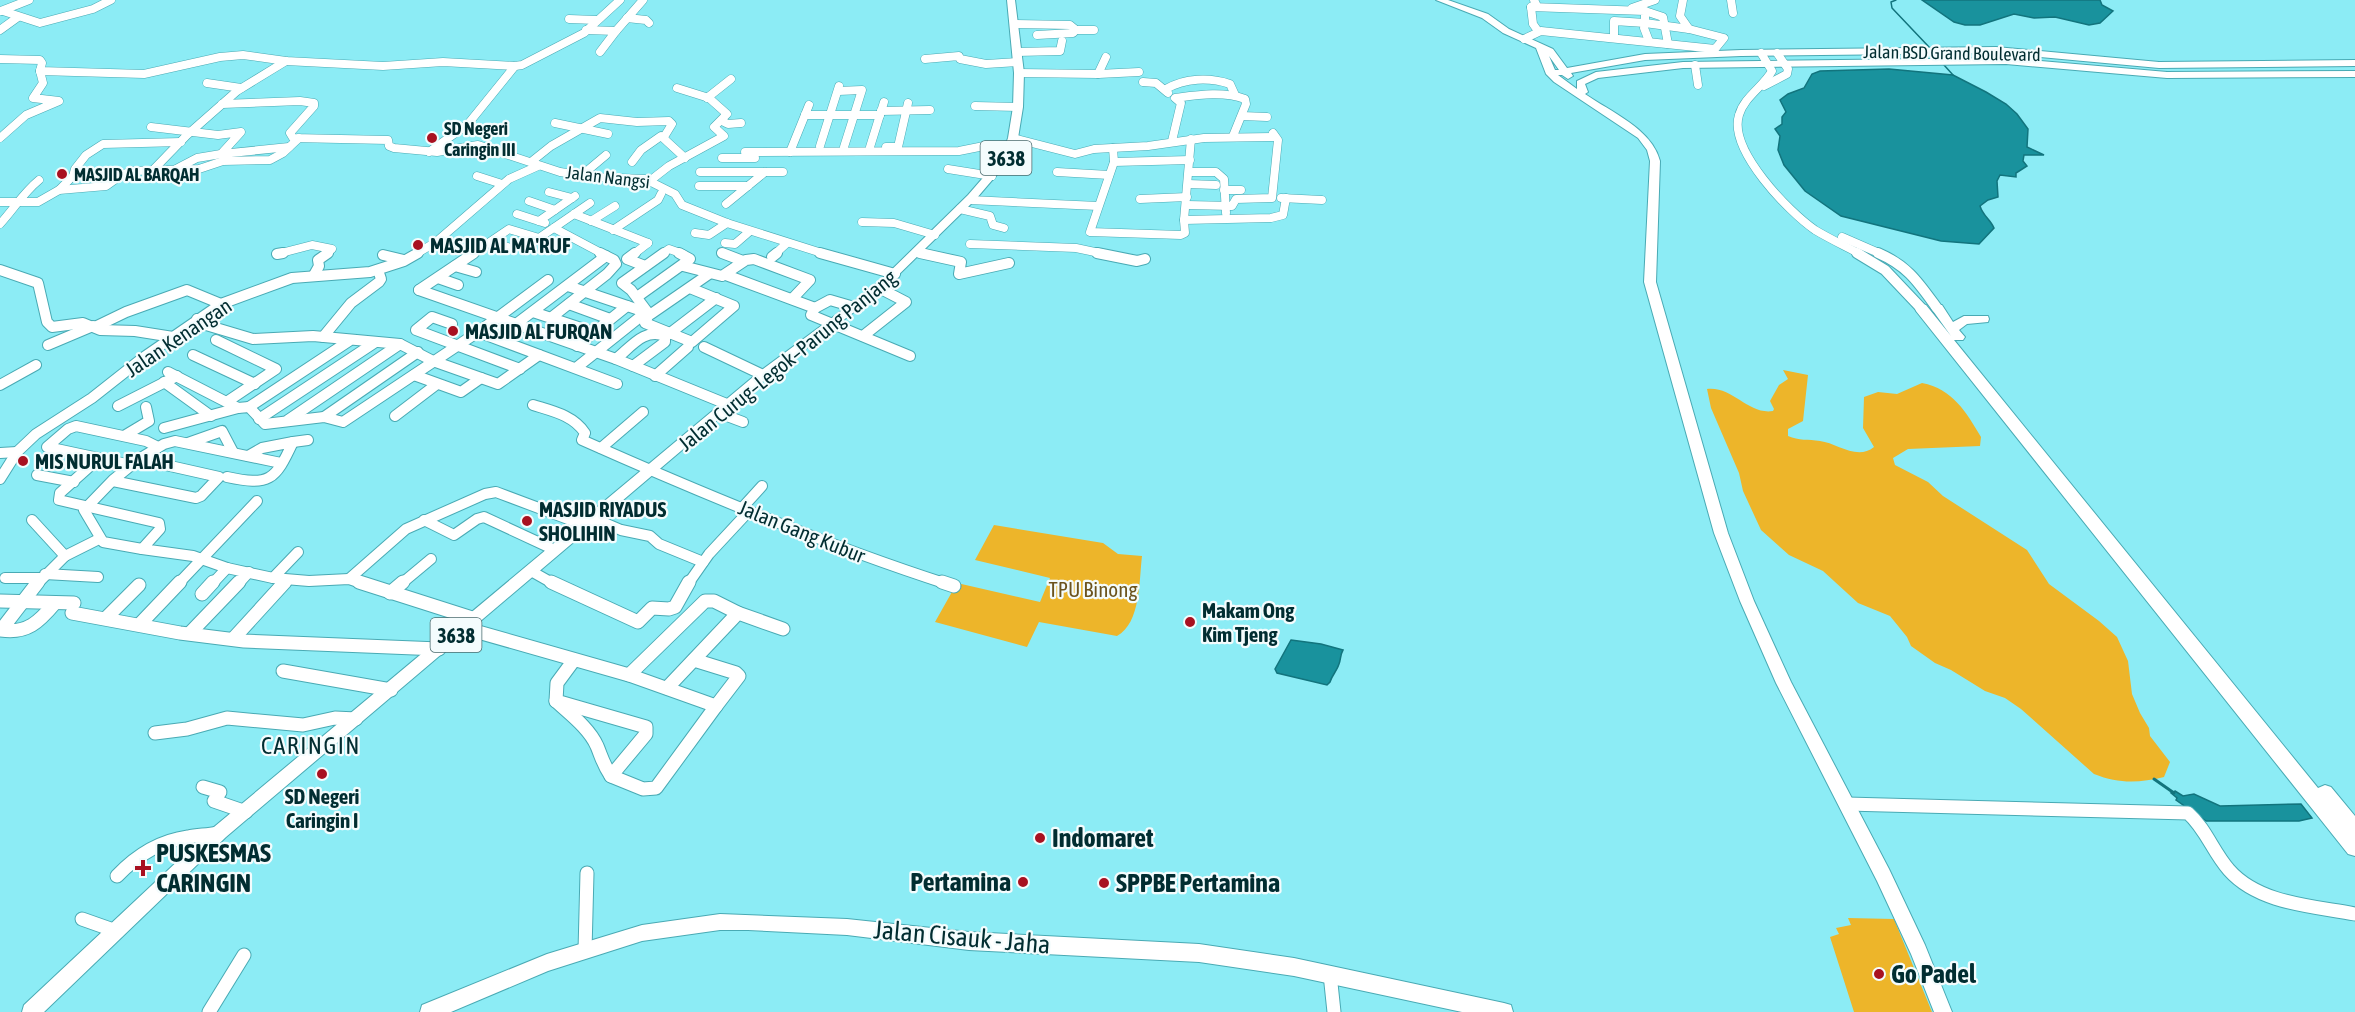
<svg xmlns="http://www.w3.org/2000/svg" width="2355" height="1012" font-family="'Asap Condensed',sans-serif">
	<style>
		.green { fill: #edb52a }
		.water { fill: #19929d; stroke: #12747d; stroke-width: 1.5 }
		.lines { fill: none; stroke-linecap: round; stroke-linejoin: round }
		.stream-far1 { stroke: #12747d; stroke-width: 1.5 }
		.stream { stroke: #12747d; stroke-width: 3 }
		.minor-far2-casing { stroke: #49aab4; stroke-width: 9 }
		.minor-far1-casing { stroke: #49aab4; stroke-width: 12 }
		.minor-casing { stroke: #49aab4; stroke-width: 15 }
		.major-casing { stroke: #49aab4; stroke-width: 2 }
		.highway-casing { stroke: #49aab4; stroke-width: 2 }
		.minor-far2 { stroke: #fff; stroke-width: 8 }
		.minor-far1 { stroke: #fff; stroke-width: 10 }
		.minor { stroke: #fff; stroke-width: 13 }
		.major { fill: #fff; fill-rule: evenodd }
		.highway { fill: #fff; fill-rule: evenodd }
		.poi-dot { fill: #a81121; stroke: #f4fcfd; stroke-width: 2 }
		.labels { text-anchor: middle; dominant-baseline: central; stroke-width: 4.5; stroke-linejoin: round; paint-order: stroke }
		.far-street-label { font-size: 18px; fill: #012d31; stroke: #f4fcfd }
		.far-poi-label { font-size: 18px; font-weight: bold; fill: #012d31; stroke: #f4fcfd; text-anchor: start }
		.shield { fill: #f4fcfd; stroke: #4a6b6e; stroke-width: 1.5 }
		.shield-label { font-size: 20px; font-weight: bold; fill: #012d31 }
		.poi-label { font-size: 21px; font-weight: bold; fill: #012d31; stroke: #f4fcfd; text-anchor: start }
		.street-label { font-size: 21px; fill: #012d31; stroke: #f4fcfd }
		.park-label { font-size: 21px; fill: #6c541e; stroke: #f4fcfd }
		.quarter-label { font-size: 24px; letter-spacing: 1.5px; fill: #012d31; stroke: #f4fcfd }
		.near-poi-label { font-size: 26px; font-weight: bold; fill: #012d31; stroke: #f4fcfd; text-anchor: start }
		.near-street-label { font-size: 26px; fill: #012d31; stroke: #f4fcfd }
	</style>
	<rect width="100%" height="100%" fill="#8cecf5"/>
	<!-- green -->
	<g class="green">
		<path d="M1783,370L1808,375L1803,421L1788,429V436C1799,441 1808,439 1820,441C1837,443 1857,461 1874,447L1863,428L1864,397L1878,392L1897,394L1922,383C1953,389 1966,412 1981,437L1980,446L1908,449L1893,458L1895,465L1928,482L1943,496L2027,550L2049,584L2099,621L2117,637L2128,661L2132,694L2140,713L2149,728L2150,736L2170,762L2164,777C2139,783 2119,784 2094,774L2021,709L2005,698L1985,691L1951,670L1935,663L1911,646L1907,637L1890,616L1858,603L1823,571L1789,555L1761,530L1743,491L1739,473L1711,408L1707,389C1733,386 1748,415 1773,411L1774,409L1770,401L1779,385L1788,379Z"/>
		<path d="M994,525L1103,543L1118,554L1142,556C1139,580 1141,623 1117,636L1039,622L1027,647L935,622L957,583L1040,602L1050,578L975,560Z"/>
		<path d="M1848,918L1894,919L1932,1012H1854L1830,937L1839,934L1836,928L1851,925Z"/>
	</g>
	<!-- water -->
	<g class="water">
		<path d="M1922,0H2100L2102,5L2113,11L2100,23L2089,25L2055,17L2034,18L2014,14L1980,25H1965L1954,22Z"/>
		<path d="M1889,69L1953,75L1986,92L2006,104L2017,114L2028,129L2027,147L2044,155H2024L2023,161L2027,166L2016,173V177L2000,175L1997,181L1998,197L1988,200L1980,206C1983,216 1990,219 1994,228L1979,244L1941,241L1841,216L1805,191L1784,165L1778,150L1780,136L1775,129L1782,124V117L1786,112L1780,100L1788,94L1804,88L1812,74L1820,71Z"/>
		<path d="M1291,640L1321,644L1343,650C1340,655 1341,659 1339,664C1337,671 1332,675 1330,682L1327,685L1277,673L1275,669Z"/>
		<path d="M2175,791L2183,796L2194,794L2220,806L2301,804L2312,818L2299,821H2206L2176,800L2177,798L2171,793Z"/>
	</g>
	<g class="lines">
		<!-- stream-far1 -->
		<g class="stream-far1">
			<path d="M1896,0L1891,2L1892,8L1929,47"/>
			<path d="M1944,65L1953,75"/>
		</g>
		<!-- stream -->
		<path class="stream" d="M2154,779L2174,793"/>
		<!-- minor-far2 casing -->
		<g class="minor-far2-casing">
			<g id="minor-far2">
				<path d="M1534,0L1536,4L1531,7L1533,24L1538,31"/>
				<path d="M1683,0L1680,16L1689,29"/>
				<path d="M1731,0L1733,13"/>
				<path d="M1632,8L1655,0"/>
				<path d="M1,11L29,0"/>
				<path d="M3,11L40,23L93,9L111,0"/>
				<path d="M1645,11L1663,17L1668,44"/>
				<path d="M627,18L646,20L649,23"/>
				<path d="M569,19L596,20"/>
				<path d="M1014,24L1070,25L1076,30H1094"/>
				<path d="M0,30L18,17"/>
				<path d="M586,30L616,31L600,52"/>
				<path d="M616,31L643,0"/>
				<path d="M1037,35L1073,33L1076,30"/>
				<path d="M1614,37V21L1645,23L1644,28L1649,41"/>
				<path d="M1524,39L1541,31L1715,49L1724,38L1689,29L1645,23V11L1531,7"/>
				<path d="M1017,52L1060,51L1062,41"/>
				<path d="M1761,53L1772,71C1763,87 1744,97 1739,115C1728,150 1789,212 1815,230C1830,239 1845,246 1860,254"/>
				<path d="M0,59L40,60L42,63L40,71L144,74L220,57L243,55L286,61L383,66L443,62L515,66L522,65L584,33L620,0"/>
				<path d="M925,59L959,56L960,59L986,64L1018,62"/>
				<path d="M1695,65L1698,85"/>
				<path d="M1019,73L1098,74L1106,57"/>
				<path d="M1098,74L1139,72"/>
				<path d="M1143,82L1156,83L1168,93"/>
				<path d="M207,83L241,88"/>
				<path d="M1764,86L1787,74L1788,69L1777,53"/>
				<path d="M1166,89C1185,78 1209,77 1230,84L1235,95"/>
				<path d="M838,91L862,90L844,147"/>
				<path d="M707,98L731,79"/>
				<path d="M222,104L300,101L314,103V106L290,133L293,138L388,140L389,146L394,148L437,152L478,145L560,172L591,177L645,179L675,194L682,205L727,223L825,254"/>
				<path d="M975,106L1018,107"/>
				<path d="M881,111L930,110"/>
				<path d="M805,115H880"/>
				<path d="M1242,116L1267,117"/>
				<path d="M722,121L728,124L741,123"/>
				<path d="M555,123L608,134"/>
				<path d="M151,127L218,135L241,132L221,154L289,147"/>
				<path d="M0,138L26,115L59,101L33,98L43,83L40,71"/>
				<path d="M1013,138L1075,154L1094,149L1148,146L1204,138L1274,137"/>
				<path d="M1172,141L1181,103L1175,98C1198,95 1223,91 1245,99L1246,104L1233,136"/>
				<path d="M820,146L839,86"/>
				<path d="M870,147L884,102"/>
				<path d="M886,147H898L908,103"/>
				<path d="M1113,148L1114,162L1090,232L1181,235L1185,233L1184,220L1191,139"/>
				<path d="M429,152L468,124L515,66"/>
				<path d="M745,152L959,151L984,146L1012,145"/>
				<path d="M790,152L809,105"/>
				<path d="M722,158H755"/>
				<path d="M531,162L551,146L600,118L637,122L669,121L672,124L664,137"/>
				<path d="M632,162L641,150L661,136L685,158"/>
				<path d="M1114,162L1190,160"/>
				<path d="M154,169L187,135L237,91L286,61"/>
				<path d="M176,169L197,158L221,154"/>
				<path d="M948,169L992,176"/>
				<path d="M700,172H783"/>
				<path d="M1057,172L1109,175"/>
				<path d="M1189,172H1216L1224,179L1226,213"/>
				<path d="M477,176L502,184"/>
				<path d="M581,176L606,155"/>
				<path d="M651,180L669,166L724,136L714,127L727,114L709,98L677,88"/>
				<path d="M1188,184L1216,185"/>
				<path d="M699,186H748"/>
				<path d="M59,190L73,176L75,169L86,155L103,144L181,142"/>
				<path d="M1224,190H1241"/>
				<path d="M549,192L572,198"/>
				<path d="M1281,198L1322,200"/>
				<path d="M1140,199L1187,197"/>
				<path d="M970,200L1098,206"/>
				<path d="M529,201L555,210"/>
				<path d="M0,202H38L59,190L106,186L123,174L133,171L199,169L223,161L270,160L283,153L299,138"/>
				<path d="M726,204L765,172"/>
				<path d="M1187,205L1232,206L1236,199L1272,198L1278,140L1273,133"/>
				<path d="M960,209L990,216L993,225L1004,228"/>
				<path d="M517,214L545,223"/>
				<path d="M574,214L648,243"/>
				<path d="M1184,220L1271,218L1283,215L1286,198"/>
				<path d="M539,221L575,196"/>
				<path d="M591,221L615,206"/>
				<path d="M862,222L894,223L935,235"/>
				<path d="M0,224C14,209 23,193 39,180"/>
				<path d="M554,228L603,254"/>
				<path d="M613,230L658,200L661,194"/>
				<path d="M695,233L709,235L727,223"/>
				<path d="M1842,237L1881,254"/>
				<path d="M491,242L508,247"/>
				<path d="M725,243L735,244L750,231"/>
				<path d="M970,244L1076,248L1104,254"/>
				<path d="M918,252L927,254"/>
				<path d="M722,253L725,254"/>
				<path d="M277,254L312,245L332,249L326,254"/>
				<path d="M416,254L436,242L509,179L538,166"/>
				<path d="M472,254L509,229L539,238L590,203"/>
				<path d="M634,254L648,243"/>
				<path d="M662,254L669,249L683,254"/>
				<path d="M775,254L787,243"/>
			</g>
		</g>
		<!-- minor-far1 casing -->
		<g class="minor-far1-casing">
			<g id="minor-far1">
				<path d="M635,253L627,259L645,266"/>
				<path d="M664,253L622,283L631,290L649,314L645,323L692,342L734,306L690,288"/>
				<path d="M722,253L743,261"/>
				<path d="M820,253L895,274"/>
				<path d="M920,253L961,262L959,274L1009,263"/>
				<path d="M1097,253L1137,261L1145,259"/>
				<path d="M1857,253L1885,270L1921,308"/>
				<path d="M1878,253C1908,266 1918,282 1937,308"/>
				<path d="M277,254L283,253"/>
				<path d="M383,255L404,260"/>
				<path d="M772,257L777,253"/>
				<path d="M455,266L476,272"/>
				<path d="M683,266L722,276L746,260L754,259L810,280L793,298"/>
				<path d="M0,270L38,283L47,322L52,327L83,323L100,330L135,331L173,337"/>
				<path d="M314,275L319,266L318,260L328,253"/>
				<path d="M726,275L815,308"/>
				<path d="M438,278L458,285"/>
				<path d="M568,286L651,314L709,274"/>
				<path d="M419,290L616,359L729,405"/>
				<path d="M419,290L474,253"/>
				<path d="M637,297L690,259L679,253"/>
				<path d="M569,304L610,319"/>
				<path d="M854,307L830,300L815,308L811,315L910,356"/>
				<path d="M533,312L593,332"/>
				<path d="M552,317L607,274L616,264L614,260L600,253"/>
				<path d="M197,319L206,325L253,339L313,336L400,344"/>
				<path d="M452,324L432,317L416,330L520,369"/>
				<path d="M516,324L606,256"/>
				<path d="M97,326L126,312L187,290L221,304"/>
				<path d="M478,332L617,384"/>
				<path d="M669,334L716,298"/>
				<path d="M863,336L906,302L879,288"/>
				<path d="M323,337L351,303L379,282L381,279L378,270"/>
				<path d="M216,340L276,369L228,401"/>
				<path d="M48,345L93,326"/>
				<path d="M577,346L627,306"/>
				<path d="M704,347L763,375"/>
				<path d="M193,355L255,384"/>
				<path d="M616,359C632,346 644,328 665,336V342L633,366"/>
				<path d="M576,368L645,313"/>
				<path d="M168,372L238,408L249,407L265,424L324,417L343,422L478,332L548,280"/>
				<path d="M414,375L461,392L481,378"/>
				<path d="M655,376L688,347"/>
				<path d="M164,382L211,416"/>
				<path d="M0,385L36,365"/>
				<path d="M533,405C552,411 573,415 585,433L582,440C701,493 823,544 947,584"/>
				<path d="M118,406L177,376"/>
				<path d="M249,407L349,341"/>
				<path d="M719,413L743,422"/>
				<path d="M395,416L437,384"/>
				<path d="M324,417L418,352"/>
				<path d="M259,419L374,343"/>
				<path d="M288,420L400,344L433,361L498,384L539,355"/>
				<path d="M164,428L238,408"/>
				<path d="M124,436L149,421L146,407"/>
				<path d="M293,442L308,440"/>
				<path d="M188,443L222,431L233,452"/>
				<path d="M601,448L643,412"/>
				<path d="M0,453L17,452"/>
				<path d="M98,459L60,493L59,500L159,523L160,529L142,549L193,556L227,568L273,578L309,581L349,579L364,584"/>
				<path d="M131,465L47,447L68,429L76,426L146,441L158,447"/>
				<path d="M37,475L74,482"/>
				<path d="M227,477C269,486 275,481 293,442L262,448L248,456"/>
				<path d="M0,479L17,452L36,434L92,398L144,357L221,304L292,278L370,272L404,261L418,253"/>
				<path d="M113,481L196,498L201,496L219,477L139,459"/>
				<path d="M742,508L762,486"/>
				<path d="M593,518L621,530L650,536L659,544L703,562"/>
				<path d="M32,520L65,556L37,584"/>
				<path d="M424,520L454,535L477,519L484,517L555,550"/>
				<path d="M142,549L103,542L84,510L113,480L139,459L164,444L175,441L281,463"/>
				<path d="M65,556L99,539"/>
				<path d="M531,571L554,584"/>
				<path d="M45,574L98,577"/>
				<path d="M5,578H41"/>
				<path d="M273,578L298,552"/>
				<path d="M349,579L406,529L485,494L496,492L584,525"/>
				<path d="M178,584L257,501"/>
				<path d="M212,584L227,568"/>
				<path d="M238,584L249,572"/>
				<path d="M284,584L287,580"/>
				<path d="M401,584L431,559"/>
				<path d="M688,584L709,554L749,511"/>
			</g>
		</g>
		<!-- minor casing -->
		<g class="minor-casing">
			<g id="minor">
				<path d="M38,582L1,630C27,634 39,622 55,603"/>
				<path d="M359,582L475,619"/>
				<path d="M551,582L638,622L652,608L669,609L675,607L689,582"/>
				<path d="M942,582L954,586"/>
				<path d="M390,593L403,582"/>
				<path d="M202,594L213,582"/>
				<path d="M0,601L74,603"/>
				<path d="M72,613L180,633L244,641L439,649"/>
				<path d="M106,618L139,585"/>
				<path d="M140,624L180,582"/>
				<path d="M464,628L629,675L716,706L656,788L643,789L611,776L646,734V727L556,701L557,683L574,660"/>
				<path d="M190,633L239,582"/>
				<path d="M233,639L285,582"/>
				<path d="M694,660L736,673L739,676L716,706"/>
				<path d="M283,671L391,690"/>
				<path d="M629,675L705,601H714L738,613"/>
				<path d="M667,688L738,613L783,629"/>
				<path d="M556,701C570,714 589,728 597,746C602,758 603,764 611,776"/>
				<path d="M155,733L187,729L227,718L303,725L335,718L356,719"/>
				<path d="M203,787L220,792L214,801L246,812"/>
				<path d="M1847,804L2188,813C2206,829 2213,852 2229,870C2259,904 2313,906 2355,914"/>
				<path d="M117,876C137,855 159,841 188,837C198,835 207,835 217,833"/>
				<path d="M82,919L116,931"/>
				<path d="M585,951L587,873"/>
				<path d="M1330,974L1334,1012"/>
				<path d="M209,1012L244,955"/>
			</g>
		</g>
		<!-- major casing -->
		<g class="major-casing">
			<g id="major">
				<path d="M1007,0H1015L1024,73L1023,107L1018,138L1011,158L976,199L883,290L767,378L226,837L44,1012H22L24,1005L214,827L759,372L875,286L968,195L1001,157L1008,138L1013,107L1014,73Z"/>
				<path d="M1436,0H1448L1488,14L1509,29L1553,49L1567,68L1645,54L1741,50L1996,47L2159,62L2355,60V66L2159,68L1996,53L1741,56L1645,60L1571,73L1573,76L1568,79L1562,75H1558L1577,89V81L1596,72L1683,62L2006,58L2167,72L2355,71V77L2167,78L2006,64L1683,68L1598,78L1585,84L1588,92L1585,94C1611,112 1652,129 1660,161L1656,282L1728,533L1754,601L1791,682L1889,869L1925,945L1952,1012H1934L1911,954L1877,881L1776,683L1740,601L1714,533L1644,282L1650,161L1647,150L1638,138L1554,82L1546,74L1536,48L1503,33L1482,18ZM1549,56L1559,70H1555Z"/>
				<path d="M720,914L847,919L969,932L1199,944L1294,958L1504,1003L1511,1005L1513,1012H1462L1294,976L1199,962L969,950L847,935L748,930H720L642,941L548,971L451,1012H420L422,1005L547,954L642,925Z"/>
			</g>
		</g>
		<!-- highway casing -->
		<g class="highway-casing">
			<path id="highway" d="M1921,304L1926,305L1951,336L1931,308L1932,305H1942L1953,322L1964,316H1988L1989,319L1988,322L1967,324L1959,330L1965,337L1963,340H1954L2318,788L2325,785L2331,787L2355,816V856L2348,854L1916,311L1915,308Z"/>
		</g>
		<!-- minor-far2 -->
		<use href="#minor-far2" class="minor-far2"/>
		<!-- minor-far1 -->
		<use href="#minor-far1" class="minor-far1"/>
		<!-- minor -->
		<use href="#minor" class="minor"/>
		<!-- major -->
		<use href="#major" class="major"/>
		<!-- highway -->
		<use href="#highway" class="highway"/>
	</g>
	<!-- markers -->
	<g class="poi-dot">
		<circle cx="432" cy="138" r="6"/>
		<circle cx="62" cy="174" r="6"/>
		<circle cx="418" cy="245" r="6"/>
		<circle cx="453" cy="331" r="6"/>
		<circle cx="23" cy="461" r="6"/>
		<circle cx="527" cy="521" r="6"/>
		<circle cx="1190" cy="622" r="6"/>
		<circle cx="322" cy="774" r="6"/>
		<circle cx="1040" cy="838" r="6"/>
		<path d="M140 859h6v6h6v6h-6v6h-6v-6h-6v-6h6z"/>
		<circle cx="1023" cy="882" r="6"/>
		<circle cx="1104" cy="883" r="6"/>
		<circle cx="1879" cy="974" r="6"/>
	</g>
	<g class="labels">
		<!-- far-street labels -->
		<g class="far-street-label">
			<text transform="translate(1952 53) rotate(1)">Jalan BSD Grand Boulevard</text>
			<text transform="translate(608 177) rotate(7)">Jalan Nangsi</text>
		</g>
		<!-- far-poi labels -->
		<g class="far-poi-label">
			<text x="444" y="128">SD Negeri<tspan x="444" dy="21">Caringin III</tspan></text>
			<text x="74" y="174">MASJID AL BARQAH</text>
		</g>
		<!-- shield labels -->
		<g class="shield">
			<rect x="980.5" y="141" width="51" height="34" rx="4.5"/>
			<rect x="430.5" y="618" width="51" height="34" rx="4.5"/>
		</g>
		<g class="shield-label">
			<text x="1006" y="158">3638</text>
			<text x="456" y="635">3638</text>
		</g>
		<!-- poi labels -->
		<g class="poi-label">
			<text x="430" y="245">MASJID AL MA'RUF</text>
			<text x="465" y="331">MASJID AL FURQAN</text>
			<text x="35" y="461">MIS NURUL FALAH</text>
			<text x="539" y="509">MASJID RIYADUS<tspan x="539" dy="24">SHOLIHIN</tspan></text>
			<text x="1202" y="610">Makam Ong<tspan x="1202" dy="24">Kim Tjeng</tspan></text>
			<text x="322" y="796" text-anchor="middle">SD Negeri<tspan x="322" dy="24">Caringin I</tspan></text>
		</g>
		<!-- street labels -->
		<g class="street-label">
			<text transform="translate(178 337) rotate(-34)">Jalan Kenangan</text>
			<text transform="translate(787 360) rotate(-39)">Jalan Curug–Legok–Parung Panjang</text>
			<text transform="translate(802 531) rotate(22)">Jalan Gang Kubur</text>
		</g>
		<!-- park labels -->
		<g class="park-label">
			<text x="1093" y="589">TPU Binong</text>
		</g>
		<!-- quarter labels -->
		<g class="quarter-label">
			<text x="311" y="745">CARINGIN</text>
		</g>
		<!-- near-poi labels -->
		<g class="near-poi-label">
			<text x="1052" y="838">Indomaret</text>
			<text x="156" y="853">PUSKESMAS<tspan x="156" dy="30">CARINGIN</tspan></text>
			<text x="1011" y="882" text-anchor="end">Pertamina</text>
			<text x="1116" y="883">SPPBE Pertamina</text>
			<text x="1891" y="974">Go Padel</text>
		</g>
		<!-- near-street labels -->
		<g class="near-street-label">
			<text transform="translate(962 937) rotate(5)">Jalan Cisauk - Jaha</text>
		</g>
	</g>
</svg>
